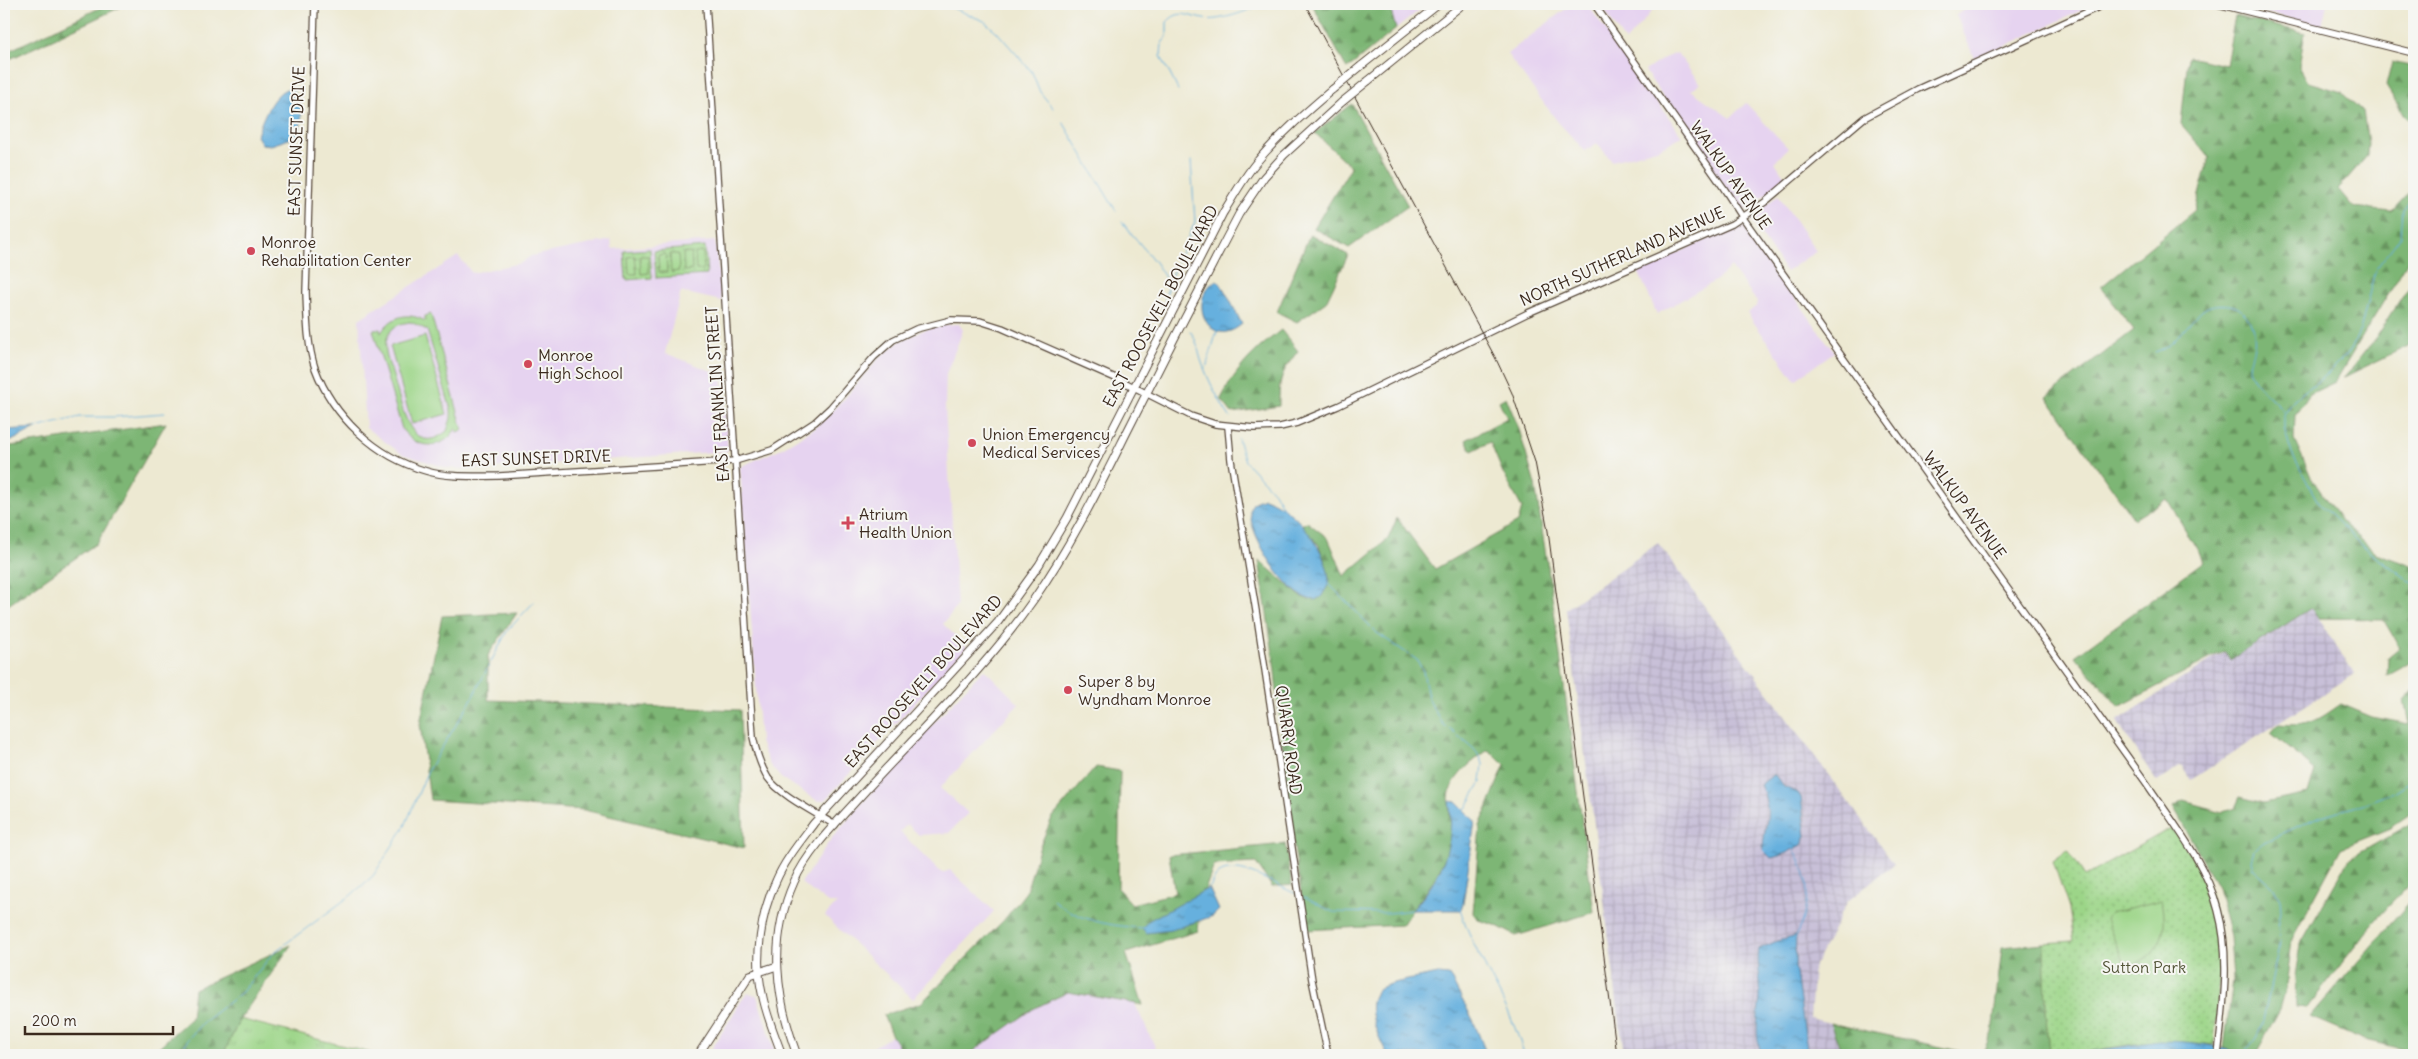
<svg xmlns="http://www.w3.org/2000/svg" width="2418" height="1059" viewBox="0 0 2418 1059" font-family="Delius,sans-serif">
	<defs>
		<pattern id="industrial-grid" width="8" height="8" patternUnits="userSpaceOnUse" patternTransform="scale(1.25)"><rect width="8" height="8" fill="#c8c0d8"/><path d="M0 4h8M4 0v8" fill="none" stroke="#ada5b9"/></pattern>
		<pattern id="grass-tufts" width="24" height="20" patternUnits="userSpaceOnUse" patternTransform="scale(1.25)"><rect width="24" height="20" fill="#9cd588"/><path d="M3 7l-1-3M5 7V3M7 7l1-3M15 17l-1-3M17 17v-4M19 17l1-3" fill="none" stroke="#87b775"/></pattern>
		<pattern id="forest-firs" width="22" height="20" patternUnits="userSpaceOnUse" patternTransform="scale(1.25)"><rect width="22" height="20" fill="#7db674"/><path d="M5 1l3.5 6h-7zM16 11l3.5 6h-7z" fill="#68945f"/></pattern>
		<pattern id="park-dots" width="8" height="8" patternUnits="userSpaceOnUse" patternTransform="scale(1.25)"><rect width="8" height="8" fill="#9cd588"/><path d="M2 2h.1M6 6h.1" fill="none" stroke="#87b775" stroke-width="1.8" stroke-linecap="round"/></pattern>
		<pattern id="water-ripples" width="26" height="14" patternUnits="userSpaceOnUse" patternTransform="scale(1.25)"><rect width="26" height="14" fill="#66b0de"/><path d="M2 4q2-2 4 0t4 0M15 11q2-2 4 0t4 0" fill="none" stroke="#558fb3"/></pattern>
	</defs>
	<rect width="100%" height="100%" fill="#f6f6f2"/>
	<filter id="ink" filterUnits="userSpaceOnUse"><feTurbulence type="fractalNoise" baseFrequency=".02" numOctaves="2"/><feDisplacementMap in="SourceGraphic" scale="10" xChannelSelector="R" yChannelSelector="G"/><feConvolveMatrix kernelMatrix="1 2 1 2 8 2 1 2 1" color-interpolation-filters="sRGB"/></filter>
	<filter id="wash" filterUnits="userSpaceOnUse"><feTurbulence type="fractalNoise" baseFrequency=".0096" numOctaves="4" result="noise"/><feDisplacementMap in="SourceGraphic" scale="20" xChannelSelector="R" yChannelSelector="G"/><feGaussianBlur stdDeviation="1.12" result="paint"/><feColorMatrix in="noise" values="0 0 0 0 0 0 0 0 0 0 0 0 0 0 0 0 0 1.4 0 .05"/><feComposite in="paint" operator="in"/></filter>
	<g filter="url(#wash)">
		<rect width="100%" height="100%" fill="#ede9d2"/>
		<g fill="#e6d3f0">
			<path d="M1389,4h38l-31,25z"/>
			<path d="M1572,4h15l95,132 -22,12 -48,13 -15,-18 -12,8 -27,-29 -51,-68z"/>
			<path d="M1600,4h58l-33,38z"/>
			<path d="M1976,4h119l-120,56 -19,-45z"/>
			<path d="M2230,4h97l-5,22z"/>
			<path d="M1677,53l23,30 -9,7 39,28 16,-15 42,45 -13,14 11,17 -39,30 -10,-4 -92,-134 19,-13z"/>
			<path d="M1778,195l38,56 -30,21 -34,-50v-4z"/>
			<path d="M1739,225l5,1 90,126 -39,28 -48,-67 9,-6 1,-5 -26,-35 -16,14 -58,33 -19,-43z"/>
			<path d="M611,240l1,9 103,-8 7,60 -41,-9 -16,61 57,22 6,76 -252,18 -28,-1 -46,-14 -36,-26 -7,-109 99,-63 14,17 49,-10 10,-7z"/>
			<path d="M959,324l4,6 -17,44 -1,33 12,199 -14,18 24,23 -142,153 -7,1 -37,-23 -12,-14 -9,-22 -20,-275 42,-19 33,-20 30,-30 35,-41 19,-15 25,-12 18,-5z"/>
			<path d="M984,669l35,35 -79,84 28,25 -19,20 -30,2 -12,-11 -7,8 42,41 8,-3 44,41 -81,88 -88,-83 12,-13h-9l-27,-20 30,-44 81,-93z"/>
			<path d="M1068,992l67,12 24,51h-191l65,-46z"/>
			<path d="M748,993l9,3 19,59h-68l37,-60z"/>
			<path d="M892,1036l12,19h-44z"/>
		</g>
		<g fill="url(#industrial-grid)">
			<path d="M1658,543l236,321 -46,37 -34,66 -4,51 20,5 13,32h-219l-58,-446z"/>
			<path d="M2311,607l43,67 -163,106 -10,-14 -24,16 -40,-61 108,-70 6,9z"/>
		</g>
		<path fill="url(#grass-tufts)" stroke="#6c8053" d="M240,1019l139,36h-156z"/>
		<g fill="url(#forest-firs)" stroke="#5c7049">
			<path d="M108,4h19l-115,54 -8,1v-6z"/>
			<path d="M1312,4h77l7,25 -49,40z"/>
			<path d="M2235,16l70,17 -6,33 9,16 34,10 21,20 5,31 -1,13 -29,33 15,18 39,4 22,-24v64l-79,131 -25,12 -15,21 -1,24 18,40 29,42 35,32 38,14v94l-27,15 1,-18 12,-10 -17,-29 -65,-1 -7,-10 -80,52 -7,-9 -105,56 -44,-51 129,-95 -37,-62 -33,20 -87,-122 87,-67 -33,-43 94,-77 14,-53 -28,-33 7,-67 38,8z"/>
			<path d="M2392,62l22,5v56l-10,-8 -18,-29z"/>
			<path d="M1352,104l56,102 -59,42 -35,-20 37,-61 -36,-34z"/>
			<path d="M1310,234l38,21 -22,47 -29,20 -20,-10z"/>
			<path d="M2414,279v64l-70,34 32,-39z"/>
			<path d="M1281,330l17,21c-17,22 -19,27 -19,55l-47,7 -11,-14c16,-32 32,-47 60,-69z"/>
			<path d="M1506,397l13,32 16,56 16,103 43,324 -78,24 -21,-11 -17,-5 -5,-7 7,-87 25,-62 -17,-14c-16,12 -39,28 -39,50 0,18 5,32 -1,49 -12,35 -27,47 -46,76l-95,5 -18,-114 -15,-155 -15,-101 40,35 10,5c11,-3 19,-9 20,-22l-10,-33 -18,-20 6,-3 21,16 16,38 44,-37 9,-21 38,51 83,-47 4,-14 -19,-35 -13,-31 -18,9 -6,-11 41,-22 -8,-17z"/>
			<path d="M166,423l-69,120 -93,65v-161z"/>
			<path d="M517,613l-29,42v45l252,10 4,138 -160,-38 -154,-10 -10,-76 22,-108z"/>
			<path d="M2414,689v122l-24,17 -49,20 -49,91 -6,50 -6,21 -25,45h-12l-19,-7 9,-68 -3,-43 -12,-50 -45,-80 10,-6 40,11 12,-4 5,-11 24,6 44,-9 7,-24 -44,-37 8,-9c30,3 38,-3 62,-20l31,13 37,7 -5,-24z"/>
			<path d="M1096,767l24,4 -2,118 14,15 43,-11 -6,-38 116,-11 7,41 -20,2 -16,-24 -42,2 -13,36 -3,30 -72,22 17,52 -75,-13 -35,17 -65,46h-64l-12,-19 -9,-21 38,-12 83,-83 22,-28 14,-46 12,-28z"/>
			<path d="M2414,822v57l-40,43 -67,86 -11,-1 -1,-31 5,-31 49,-86z"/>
			<path d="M2414,897v155l-49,-12 -55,-23z"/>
			<path d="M2044,943l3,90 3,22h-68l10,-22 10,-86z"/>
			<path d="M291,945l-51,74 -17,36h-73l41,-37 3,-29z"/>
			<path d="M1830,1023l148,32h-135z"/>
		</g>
		<g fill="url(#park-dots)" stroke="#6c8053">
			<path d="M705,247l2,28 -51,3 -2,-27z"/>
			<path d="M650,249l2,29 -26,2 -2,-29z"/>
			<path d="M2171,828c8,11 17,22 24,34 34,60 24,119 19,183 -29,-4 -57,-4 -86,0 -26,4 -51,10 -78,10l-3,-22 -3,-90 30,-2 -5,-32 -16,-48 15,-11 17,26z"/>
		</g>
		<g fill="#9cd588" stroke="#6c8053" fill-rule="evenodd">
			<path d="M703,252l1,18h-8l-1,-17z"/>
			<path d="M683,253h8l1,17 -8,1z"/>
			<path d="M666,254l1,18h-8l-1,-17z"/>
			<path d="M670,254h8l1,17 -8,1z"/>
			<path d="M635,256l2,18h-8l-1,-17z"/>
			<path d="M640,256h8l1,17 -8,1z"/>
			<path d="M431,314l32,116 -6,2 -1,-4c-11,22 -40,23 -54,1l-29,-99 7,-1 1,4c10,-17 27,-22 44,-12v-5zM411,322l16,8 24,80v8l-4,13c-36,29 -45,-25 -52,-48 -3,-13 -13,-32 -8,-45 4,-12 14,-15 24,-16z"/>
			<path d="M425,336l22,78 -35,10 -22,-78z"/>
			<path d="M2162,900c7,36 -2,54 -36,69l-20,-50 4,-6z"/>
		</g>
		<g fill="url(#water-ripples)" stroke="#506d7e">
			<path d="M290,88c14,10 13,32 8,48l-27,9 -9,-1 -5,-8c4,-15 16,-45 33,-48z"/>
			<path d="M1217,280c6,4 20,35 25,44 -33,29 -57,-26 -25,-44z"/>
			<path d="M36,428l-32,17v-15z"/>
			<path d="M1264,498c30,9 66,53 65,86l-8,13 -6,3c-26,1 -68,-67 -65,-92l4,-6z"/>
			<path d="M1774,774l10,13 12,5 5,5 5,39 -4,9 -22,11 -9,2 -8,-8c1,-29 11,-35 -3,-65z"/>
			<path d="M1449,801l7,1 19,19 -12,83 -2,6h-49c29,-31 44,-66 37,-109z"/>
			<path d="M1209,888l10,22 -6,6 -41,14 -26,3 -4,-5 6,-7z"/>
			<path d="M1796,936l-1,30 13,89h-46c-9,-21 -3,-40 -2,-62 1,-15 -4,-30 -1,-44l18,-8z"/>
			<path d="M1438,974l11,1 24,45 14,35h-99c-9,-16 -28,-54 -7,-67 9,-6 44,-11 57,-14z"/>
			<path d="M2158,1041c30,0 57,3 85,14l-72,-5 -51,5h-49z"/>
		</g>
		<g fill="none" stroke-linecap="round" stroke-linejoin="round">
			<g stroke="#66b0de" stroke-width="1">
				<path d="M943,4l41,17 12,10 36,41 8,20 13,16"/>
				<path d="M1178,90l-17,-34 1,-13 5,-6v-15c13,-14 21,-5 37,-3 13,3 46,-8 57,-15"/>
				<path d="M1063,122l53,89"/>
				<path d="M2414,197l-11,12 -2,27 -26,34 -14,58 -10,21 -22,24 -35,26 -10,16v13l8,26 26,48 47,46 49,36"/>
				<path d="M1122,222l33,40 13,20"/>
				<path d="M1165,301l3,-18 27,-61 -4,-61"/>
				<path d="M1190,331c8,11 7,16 11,29 7,20 17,39 29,57"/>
				<path d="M2155,352c23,-6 30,-28 48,-42 8,-6 16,-6 26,-5 17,1 28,25 25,41 -1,8 -7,19 -4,26 6,17 25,26 34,41"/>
				<path d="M1206,368l11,-37"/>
				<path d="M36,428l44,-11h33l52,-4"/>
				<path d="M1238,439l7,22 29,31 11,19"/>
				<path d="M1329,584l48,49 40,27 6,11 5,26 6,13 9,14 30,24 8,10 2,6 -2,18 -16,28"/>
				<path d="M1794,849c18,27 16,60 1,88"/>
				<path d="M1210,887c3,-4 4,-10 8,-13 20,-15 59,13 79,20"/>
				<path d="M1303,897l30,15 56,1 23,-3"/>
				<path d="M1053,900c26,21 57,26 90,28"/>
				<path d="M1460,909c16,51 51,95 64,146"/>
				<path d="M180,1055l8,-16 14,-16 40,-31 31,-39 77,-57 23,-20 32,-50 23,-56 41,-66 38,-73 27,-29"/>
				<path d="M2243,1055l13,-17 6,-13 18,-83 -2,-15 3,-16 -1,-12 -7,-13 -20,-18 -2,-8 3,-10 10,-8 56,-26 34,-9 40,-15 20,-13"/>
			</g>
		</g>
	</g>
	<g filter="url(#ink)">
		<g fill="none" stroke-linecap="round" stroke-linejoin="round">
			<g stroke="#564739" stroke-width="8">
				<g id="secondary">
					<path d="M315,4l-9,288c1,25 1,52 9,76 18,49 61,89 111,103 23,7 49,5 73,5l236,-15 37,-11 43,-28 15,-14 44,-51 19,-17 23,-11 35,-9 29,1 22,7 118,52 71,36 24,8 39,4 26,-1 17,-4 41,-17 190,-93 204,-89 33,-22 99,-84 54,-29 187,-85"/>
					<path d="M706,4l47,733c3,14 7,28 15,41 12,17 48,35 67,47"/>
					<path d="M1594,4l129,183 18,28 406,569c27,40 59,79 71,126 13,47 5,98 0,145"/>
					<path d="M1228,427l3,33 26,157 55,363 16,75"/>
				</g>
			</g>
			<g stroke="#564739" stroke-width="8">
				<path id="primary" d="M2218,4l196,49"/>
			</g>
			<g stroke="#564739" stroke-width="9">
				<g id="highway">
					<path d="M1361,66l78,-62"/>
					<path d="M1368,81l95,-77"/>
					<path d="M698,1055l52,-80 27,-9"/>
					<path d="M782,1055c-7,-20 -16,-40 -20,-62 -8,-34 -1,-81 14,-112 9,-21 24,-39 38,-58l184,-201 41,-57 28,-47 156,-305c10,-16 20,-34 32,-49 23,-28 50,-51 78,-75"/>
					<path d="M797,1055c-21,-57 -29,-115 -3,-173 14,-33 49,-66 73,-93 57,-62 119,-121 167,-190 37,-53 65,-111 94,-169 36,-72 73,-144 111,-216l25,-37 20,-22 58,-53"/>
				</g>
			</g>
			<use href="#secondary" stroke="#fff" stroke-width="5.5"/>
			<use href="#primary" stroke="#fff" stroke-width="6"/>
			<use href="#highway" stroke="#fff" stroke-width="7"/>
			<path stroke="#3b2a1e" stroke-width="1" d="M1305,4l191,355 16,34 23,69 13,69 69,524"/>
			<g stroke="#564739" stroke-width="9" stroke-linecap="butt">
				<g id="highway-bridge">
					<path d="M1333,89l28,-23"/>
					<path d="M1342,102l26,-21"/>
				</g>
			</g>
			<use href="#highway-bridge" stroke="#fff" stroke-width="7"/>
		</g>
	</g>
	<g fill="#d1495b" stroke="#f6f6f2" stroke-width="2">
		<circle cx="251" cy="251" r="5"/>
		<circle cx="528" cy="364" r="5"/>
		<circle cx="972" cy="443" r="5"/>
		<path d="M845.5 515.5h5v5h5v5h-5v5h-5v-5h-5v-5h5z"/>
		<circle cx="1068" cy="690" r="5"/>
	</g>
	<g text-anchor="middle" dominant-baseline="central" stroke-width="4" stroke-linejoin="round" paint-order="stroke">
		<g font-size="16" fill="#3b2a1e" stroke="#f6f6f2">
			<text transform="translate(296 141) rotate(-88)">EAST SUNSET DRIVE</text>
			<text transform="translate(1731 175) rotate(55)">WALKUP AVENUE</text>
			<text transform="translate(1622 256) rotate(-24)">NORTH SUTHERLAND AVENUE</text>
			<text transform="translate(1160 306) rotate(-62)">EAST ROOSEVELT BOULEVARD</text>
			<text transform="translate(717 394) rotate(-94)">EAST FRANKLIN STREET</text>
			<text transform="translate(536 458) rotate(-2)">EAST SUNSET DRIVE</text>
			<text transform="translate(1965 505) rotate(54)">WALKUP AVENUE</text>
			<text transform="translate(923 681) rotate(-48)">EAST ROOSEVELT BOULEVARD</text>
			<text transform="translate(1289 740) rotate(82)">QUARRY ROAD</text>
		</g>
		<g font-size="16" fill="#3b2a1e" stroke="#f6f6f2" text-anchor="start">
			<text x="261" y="242">Monroe<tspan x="261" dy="18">Rehabilitation Center</tspan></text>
			<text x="538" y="355">Monroe<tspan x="538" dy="18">High School</tspan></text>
			<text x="982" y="434">Union Emergency<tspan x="982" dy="18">Medical Services</tspan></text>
			<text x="859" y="514">Atrium<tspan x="859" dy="18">Health Union</tspan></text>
			<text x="1078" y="681">Super 8 by<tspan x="1078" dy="18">Wyndham Monroe</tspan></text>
		</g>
		<g font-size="16" fill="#535538" stroke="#f6f6f2">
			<text x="2144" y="967">Sutton Park</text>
		</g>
	</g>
	<rect width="2418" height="1059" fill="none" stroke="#f6f6f2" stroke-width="20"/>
	<path d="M25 1026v8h148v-8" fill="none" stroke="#3b2a1e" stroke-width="2.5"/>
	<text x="32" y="1026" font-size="15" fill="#3b2a1e" stroke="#f6f6f2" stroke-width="4" paint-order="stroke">200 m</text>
</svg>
